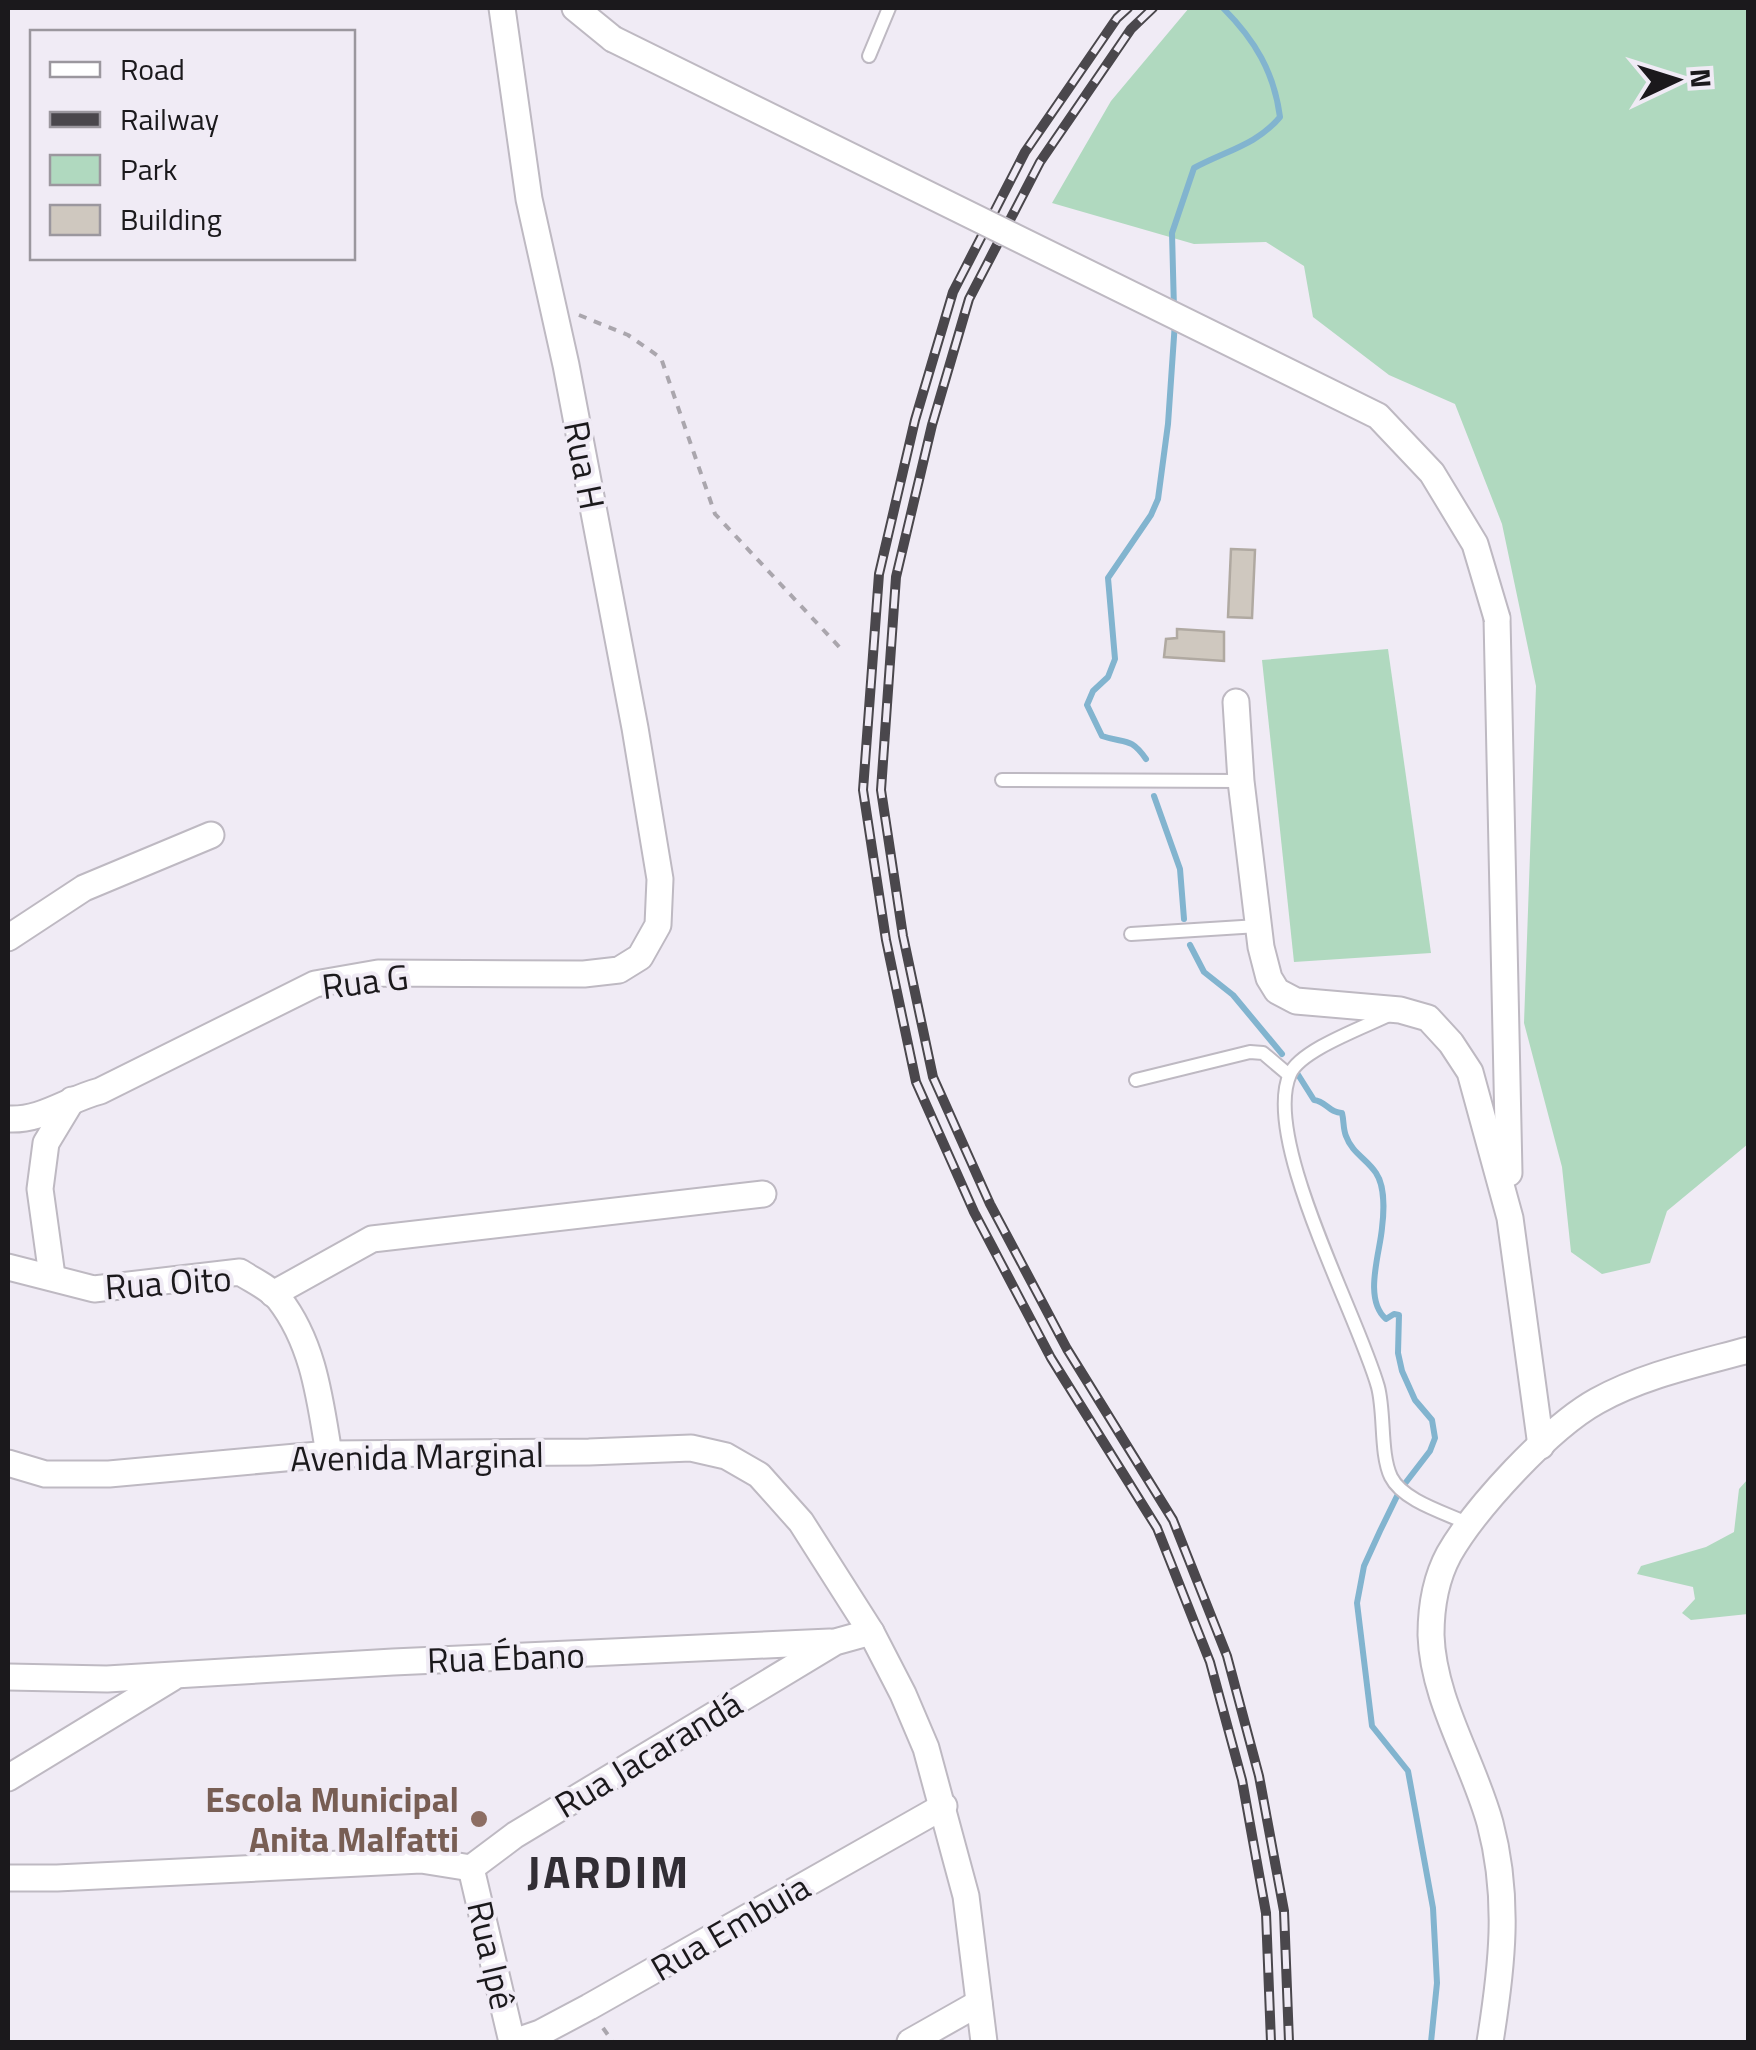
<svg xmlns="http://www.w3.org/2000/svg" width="1756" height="2050" viewBox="0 0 1756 2050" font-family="'Titillium Web',sans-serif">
	<rect width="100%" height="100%" fill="#f0ebf5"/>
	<g fill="#b0d9bf">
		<path d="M1189,8h559v1136l-81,67 -17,52 -48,11 -31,-22 -9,-85 -38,-144 12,-337 -34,-162 -47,-120 -66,-29 -76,-58 -9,-51 -38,-24 -72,2 -142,-41 59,-102z"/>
		<path d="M1388,649l43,304 -137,9 -32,-302z"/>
		<path d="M1748,1479v135l-57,6 -9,-7 13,-14 -2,-12 -56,-13 4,-8 65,-19 28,-15 5,-43z"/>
	</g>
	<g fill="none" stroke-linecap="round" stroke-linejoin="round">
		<g stroke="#82b4cf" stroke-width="6">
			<path d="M1174,309l-2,-76 22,-65c31,-17 63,-23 86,-51 -6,-45 -25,-77 -57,-109"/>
			<path d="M1146,759c-16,-23 -21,-15 -44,-23l-15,-31 6,-14 15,-14 7,-18 -7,-81 43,-63 7,-16 10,-75 7,-102"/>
			<path d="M1154,796l26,73 4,50"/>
			<path d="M1190,945l14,27 29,23 49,59"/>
			<path d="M1297,1073l17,27c12,1 15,13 28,13 2,8 1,16 4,23 6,17 21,23 30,37 9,13 8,39 6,55 -2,25 -19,71 4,91l8,-5 5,1 -1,38 4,18 13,29 17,20 3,18 -5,13 -30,39 -20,41 -16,35 -7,37 15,123 36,45 25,137 4,75 -6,59"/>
		</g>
	</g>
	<g fill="#cfc8bf" stroke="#b0a9a1" stroke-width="2.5">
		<path d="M1231,549l24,1 -3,68 -24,-1z"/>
		<path d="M1177,629l47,3v29l-60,-4 2,-18 11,-1z"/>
	</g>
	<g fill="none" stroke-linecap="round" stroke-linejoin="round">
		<g stroke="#beb9c2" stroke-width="16">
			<g id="service">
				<path d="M869,56l20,-48"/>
				<path d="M1002,780l239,1"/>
				<path d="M1131,934l127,-8"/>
				<path d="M1393,1013c-25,13 -92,36 -103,61 -29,65 68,241 88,313 7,27 2,67 13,90 12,24 55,36 78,47"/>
				<path d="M1136,1080l114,-28 13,1 26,22"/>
			</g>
		</g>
		<g stroke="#beb9c2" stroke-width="29">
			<g id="minor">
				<path d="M575,8l38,31"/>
				<path d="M1497,618l12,555"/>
				<path d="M1236,702l5,79 20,166 8,31 8,13 19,10 104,9 28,8 23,25 19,29 40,146 31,228"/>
				<path d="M8,938l76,-50 127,-53"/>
				<path d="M8,1119c34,2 60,-20 92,-28l215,-107 63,-11 206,1 35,-4 21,-13 18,-32 2,-46 -25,-151 -69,-363 -37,-166 -27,-191"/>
				<path d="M8,1267l86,22 146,-17c12,8 30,16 39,27 35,45 41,101 50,155"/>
				<path d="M52,1276l-12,-87 6,-46 26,-43"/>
				<path d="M273,1294l99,-55 391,-45"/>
				<path d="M8,1463l37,11h64l220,-20 260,-2 102,-4 35,8 33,19 42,47 70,110 32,62 23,54 40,148 18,146"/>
				<path d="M8,1677l99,2 286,-17 437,-20"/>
				<path d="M8,1778l164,-100"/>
				<path d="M471,1868l41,174"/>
				<path d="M8,1878h49l364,-18 50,8 44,-33 320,-193 36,-10"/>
				<path d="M514,2042l26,-9 49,-26 355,-201"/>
				<path d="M910,2042l69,-39"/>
				<path d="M1490,2042c12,-75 20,-144 0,-219 -17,-62 -57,-123 -59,-188 0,-28 5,-57 18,-81 27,-47 101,-127 148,-153 47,-26 100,-37 151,-51"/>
			</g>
		</g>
		<g stroke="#aaa6ad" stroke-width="4" stroke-dasharray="8 8" stroke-linecap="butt">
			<path d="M579,315l49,20 33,23 54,156 129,138"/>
			<path d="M603,2028l10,14"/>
		</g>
		<use href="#service" stroke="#fff" stroke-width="12"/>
		<use href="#minor" stroke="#fff" stroke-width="25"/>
		<g stroke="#4a474c" stroke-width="10">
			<g id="rail">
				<path d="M1128,8l-11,10 -92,134 -72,140 -38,128 -36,154 -16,216 23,150 30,142 58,130 77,146 106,170 53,134 32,118 24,133 5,129"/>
				<path d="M1153,8l-22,21 -91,133 -71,137 -37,126 -36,152 -15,213 22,146 30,141 57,127 77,145 106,171 54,136 32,120 25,135 5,131"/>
			</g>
		</g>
		<use href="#rail" stroke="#f0ebf5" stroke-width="6" stroke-dasharray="19" stroke-linecap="butt"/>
		<g stroke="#beb9c2" stroke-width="29" stroke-linecap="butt">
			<path id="minor-bridge" d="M613,39l765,377 54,57 43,71 22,74"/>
		</g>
		<use href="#minor-bridge" stroke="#fff" stroke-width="25"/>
	</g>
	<circle fill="#8d6e63" stroke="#f0ebf5" stroke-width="4" cx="479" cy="1819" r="10"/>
	<g text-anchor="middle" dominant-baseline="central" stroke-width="8" stroke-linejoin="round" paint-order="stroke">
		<g font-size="35" fill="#1b191c" stroke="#f0ebf5">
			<text transform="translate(585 465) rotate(79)">Rua H</text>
			<text transform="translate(365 981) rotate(-7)">Rua G</text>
			<text transform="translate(168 1282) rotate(-4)">Rua Oito</text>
			<text transform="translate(417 1456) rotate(-1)">Avenida Marginal</text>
			<text transform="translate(506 1657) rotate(-2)">Rua Ébano</text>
			<text transform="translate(648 1754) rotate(-31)">Rua Jacarandá</text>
			<text transform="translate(730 1927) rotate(-30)">Rua Embuia</text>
			<text transform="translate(492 1955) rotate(77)">Rua Ipê</text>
		</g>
		<g font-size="35" font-weight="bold" fill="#785e54" stroke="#f0ebf5" text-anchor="end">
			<text x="459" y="1799">Escola Municipal<tspan x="459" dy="40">Anita Malfatti</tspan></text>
		</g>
		<g font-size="45" font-weight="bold" letter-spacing="2.5" fill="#322e35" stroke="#f0ebf5">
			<text x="609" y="1871">JARDIM</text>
		</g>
	</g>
	<rect width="1756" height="2050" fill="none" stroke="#1b191c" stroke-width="20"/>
	<rect x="30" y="30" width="325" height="230" fill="#f0ebf5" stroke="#9b979e" stroke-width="2.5"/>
	<rect x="50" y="62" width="50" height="15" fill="#ffffff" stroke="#9b979e" stroke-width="2.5"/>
	<text x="120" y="80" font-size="30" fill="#1b191c">Road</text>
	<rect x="50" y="112" width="50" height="15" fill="#4a474c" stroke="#9b979e" stroke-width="2.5"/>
	<text x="120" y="130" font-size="30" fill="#1b191c">Railway</text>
	<rect x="50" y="155" width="50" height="30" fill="#b0d9bf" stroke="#9b979e" stroke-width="2.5"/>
	<text x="120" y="180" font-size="30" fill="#1b191c">Park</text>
	<rect x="50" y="205" width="50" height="30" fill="#cfc8bf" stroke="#9b979e" stroke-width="2.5"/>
	<text x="120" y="230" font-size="30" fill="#1b191c">Building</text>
	<g transform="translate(1676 80) rotate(86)" stroke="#f0ebf5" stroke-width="8" paint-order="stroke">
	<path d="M0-8L18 38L0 25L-18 38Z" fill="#1b191c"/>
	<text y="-15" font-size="28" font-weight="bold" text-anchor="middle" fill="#1b191c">N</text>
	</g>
</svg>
